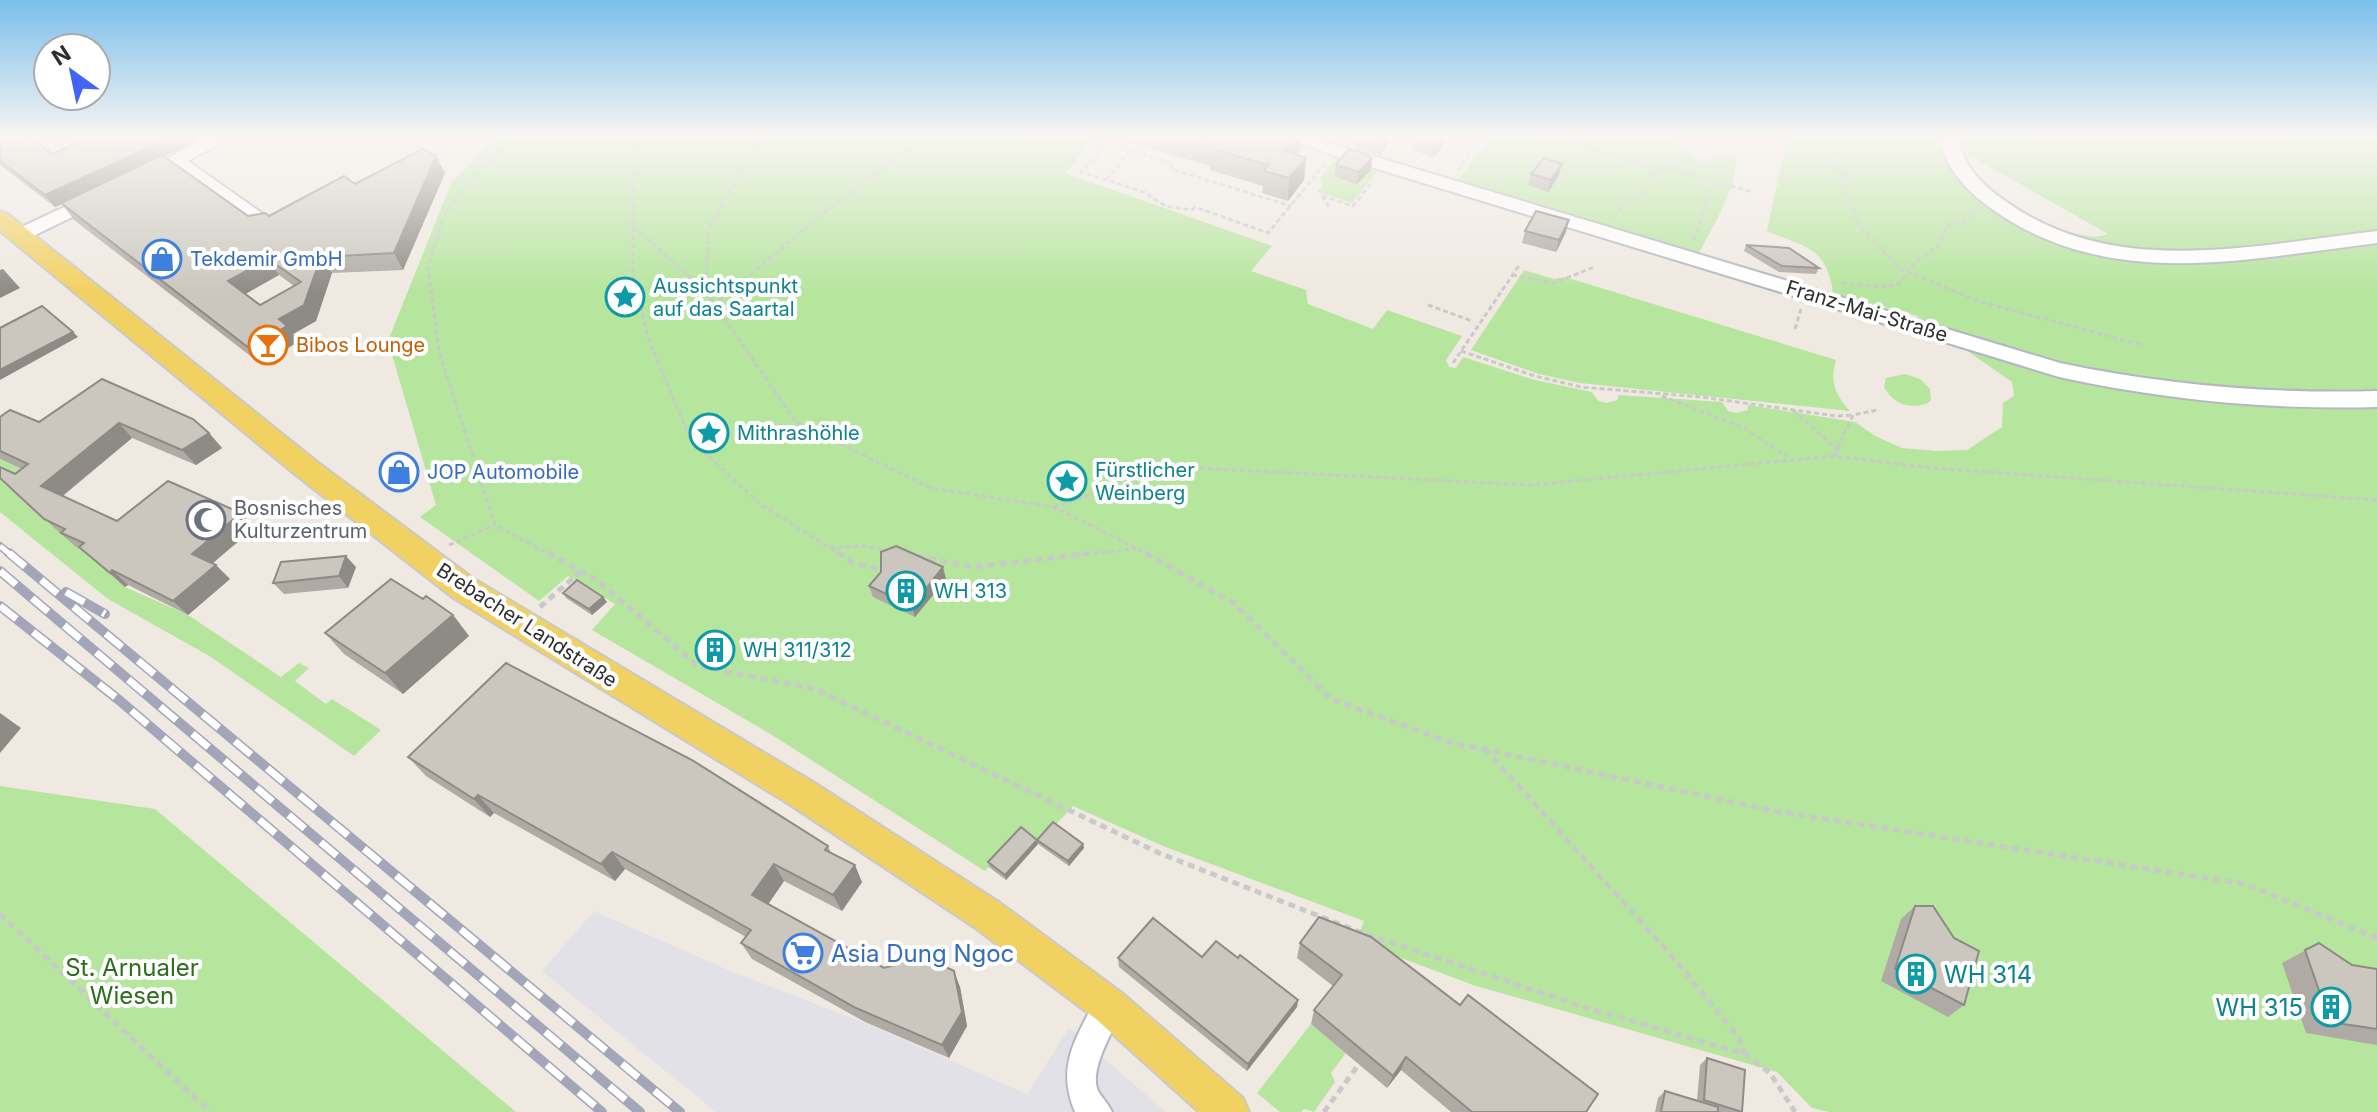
<svg xmlns="http://www.w3.org/2000/svg" width="2377" height="1112" viewBox="0 0 2377 1112" font-family="Inter,sans-serif">
	<rect width="100%" height="100%" fill="#efe9e1"/>
	<path fill="#e3e1e8" d="M594,911l134,59 137,53 162,71 42,-66 97,84h-450l-174,-141z"/>
	<g fill="#b6e59e" fill-rule="evenodd">
		<path d="M496,137h600l-31,36 207,73 -21,25 55,19 2,14 65,25 14,-19 75,26 -16,24 3,7 7,1 7,-11 72,23 57,12 6,9 9,2 11,-3v-5l104,7 6,9 9,2 11,-3v-5l107,17 20,14 27,12 34,3 31,-1 35,-23 1,-24 11,-7 -2,-14 -95,-66 -84,-23c-6,-46 -28,-46 -66,-62l19,-88 -2,-6h593v975h-548l-17,-4 -35,-36 -304,-87 -117,-44 8,-20 -201,-75 -90,-40 -35,38 -17,-12 -36,39 -213,-136 -180,-105 23,-26 -47,-28 -29,25 -119,-84 16,-12 -48,-164 64,-160zM1967,154l141,80c-35,15 -135,-43 -141,-80z"/>
		<path d="M1491,137h180l29,25 36,-6c1,33 -22,68 -37,97l-244,-69z"/>
		<path d="M1339,154l38,18 -25,31 -35,-11 6,-7 -4,-6z"/>
		<path d="M1524,270l30,9 11,-2 271,83c-7,21 0,36 14,51l-270,-28 -41,-9 -68,-24z"/>
		<path d="M1905,374l15,5 10,10 1,11 -3,3c-18,7 -35,1 -44,-16l2,-9z"/>
		<path d="M0,459l43,20 -22,18 104,90 63,28 93,62 18,-14 10,5 -14,13 31,23 6,-5 49,31 -27,26 -143,-99 -103,-58 -108,-87z"/>
		<path d="M0,786l155,23 361,303h-516z"/>
		<path d="M1311,1024l35,29 -15,20 4,9 -21,30 -10,-3 -3,3h-21l-23,-19z"/>
	</g>
	<g fill="none" stroke-linecap="round" stroke-linejoin="round">
		<g stroke="#b4b7c1" stroke-width="4">
			<g id="minor">
				<path d="M208,137h23l-43,24 85,60 3,4 -3,4h-14l-86,-62 -32,15 -9,-6z"/>
				<path d="M1290,137c31,-1 56,13 83,19l687,207c105,22 209,31 317,28v16c-108,3 -212,-7 -318,-30l-698,-213 -3,-4h-10l-55,-19z"/>
				<path d="M1940,137h18c5,30 25,49 50,66 109,76 246,42 369,28v12c-132,16 -269,49 -385,-34 -25,-18 -47,-40 -52,-72z"/>
				<path d="M98,191l7,2 2,4 -2,4 -78,38h-14l-3,-4 3,-4z"/>
				<path d="M1109,991l11,4 4,11c-8,20 -36,63 -26,85 4,7 10,12 14,21h-37c-20,-47 2,-75 23,-117z"/>
			</g>
		</g>
		<g stroke="#c9c9c9" stroke-width="4">
			<path id="major" d="M0,211l8,3 308,247 158,118 339,203 187,121 122,90 121,105 6,14h-50l-103,-93 -122,-92 -185,-123 -337,-207 -156,-122 -296,-244z"/>
		</g>
		<g stroke="#c9c9c9" stroke-width="3" stroke-dasharray="5 3" stroke-linecap="butt">
			<path d="M516,137l-38,34 -32,40 -18,56 11,84 56,174 56,30"/>
			<path d="M1106,137l-9,10 5,2 -21,23 63,20 21,14 27,4 3,-3 73,26 56,-68"/>
			<path d="M1106,137l24,14 42,13 -1,5 120,37"/>
			<path d="M1548,137l109,31 85,-16"/>
			<path d="M1832,137l5,28 21,59 41,44 79,33 165,44"/>
			<path d="M1669,168l83,24"/>
			<path d="M1458,171l22,-34"/>
			<path d="M1106,180l24,-29"/>
			<path d="M1322,196l31,10 20,-25"/>
			<path d="M1322,196l7,11"/>
			<path d="M1615,217l9,-15 15,-1 18,-33"/>
			<path d="M633,226v-63l6,-26"/>
			<path d="M1694,240l20,-58"/>
			<path d="M1512,275l42,8 40,-16"/>
			<path d="M1841,283l44,4 14,-3 18,-24 20,-13 10,-22 16,-3 14,-12"/>
			<path d="M706,292l2,-63 54,-92"/>
			<path d="M1428,305l44,16"/>
			<path d="M713,306l113,-95 99,-74"/>
			<path d="M1795,329l6,-20"/>
			<path d="M1461,351l74,25 46,11 121,10 134,19 17,-1"/>
			<path d="M1453,363l67,-99"/>
			<path d="M1662,396l82,32 43,29"/>
			<path d="M1793,410l46,41"/>
			<path d="M1834,456l19,-41 24,-5"/>
			<path d="M1054,507l120,-40 357,18 303,-29 97,12 446,32"/>
			<path d="M449,545l46,-20"/>
			<path d="M830,548l34,-2 25,5"/>
			<path d="M841,555l-78,-49 -72,-65 -43,-103 -15,-65v-47l73,66 90,130 135,66 123,19 96,48"/>
			<path d="M1077,555l58,-6"/>
		</g>
		<g stroke="#c9c9c9" stroke-width="5" stroke-dasharray="7 5" stroke-linecap="butt">
			<path d="M548,553l49,27 101,86 117,23 344,164 198,78 227,76 161,47 25,19 25,39"/>
			<path d="M838,553l15,10 30,7"/>
			<path d="M1146,553l89,51 96,95 118,43 331,70 465,72 132,54"/>
			<path d="M917,556l55,11 123,-14"/>
			<path d="M540,607l40,-35"/>
			<path d="M1485,749l186,206 68,83 6,16"/>
			<path d="M0,914l210,198"/>
			<path d="M1324,1112l35,-48"/>
		</g>
		<use href="#minor" fill="#fff" fill-rule="evenodd"/>
		<use href="#major" fill="#f2d163" fill-rule="evenodd"/>
		<g stroke="#a3a6b8" stroke-width="8">
			<path id="rail-far1" d="M0,546l11,9"/>
		</g>
		<g stroke="#a3a6b8" stroke-width="10">
			<g id="rail">
				<path d="M9,553l671,559"/>
				<path d="M0,571l640,541"/>
				<path d="M66,592l39,22"/>
				<path d="M0,606l119,94 483,412"/>
			</g>
		</g>
		<use href="#rail-far1" stroke="#fff" stroke-width="5" stroke-dasharray="16" stroke-linecap="butt"/>
		<use href="#rail" stroke="#fff" stroke-width="7" stroke-dasharray="21" stroke-linecap="butt"/>
	</g>
	<g fill="#afaba4" fill-rule="evenodd">
		<path d="M0,137l53,17 36,-17h116l-41,19 84,60h21l86,-32 90,-11 -42,97 -71,3 -16,48 -23,13 5,8 -37,22 -187,-144 -12,-16 -7,3 -55,-42zM279,275l15,11 -34,19 -15,-11z"/>
		<path d="M449,137h40l-4,5z"/>
		<path d="M1117,137h184v11l-5,6 10,4 -2,22 -16,21 -26,-8 1,-7 -53,-16v-4l-93,-27z"/>
		<path d="M1356,137h35l-1,3 -10,15 -25,-7z"/>
		<path d="M1449,137l-15,20 -23,-7 2,-12z"/>
		<path d="M1372,158l-1,12 -14,14 -22,-7 1,-12z"/>
		<path d="M1531,174l28,1 -11,17 -20,-7z"/>
		<path d="M1525,231l41,1 -10,20 -34,-9z"/>
		<path d="M1746,245l73,23 -3,6 -37,-2 -35,-21z"/>
		<path d="M102,379l107,54 13,15 -26,17 -64,-27 -69,58 54,25 137,7 -42,35 18,16 -42,36 -60,-30 -3,2 -44,-38 -5,-2 -16,-14 -60,-55 15,-4 7,-5 -22,-10v-42l39,5z"/>
		<path d="M356,567l-8,21 -64,6 -11,-11z"/>
		<path d="M943,567l3,12 -31,38 -42,-20 -4,-11 12,-14z"/>
		<path d="M563,593l40,4 4,5 -15,13 -26,-17z"/>
		<path d="M423,599l30,16 16,21 -66,58 -59,-40 -19,-21z"/>
		<path d="M408,757l420,89 3,7 31,29 -20,29 -58,-30 -16,23 116,64 76,19 7,39 -18,32 -84,-36 -113,-63 -11,-16 5,-6 -121,-68 -10,12 -121,-68 -4,4 -64,-41z"/>
		<path d="M1037,840l46,4 1,4 -15,18 -31,-22 -32,36 -17,-13 -1,-5z"/>
		<path d="M1915,906l49,99 -16,12 -67,-36 20,-62z"/>
		<path d="M1300,943l286,169h-135l-50,-42 -14,18 -76,-64 3,-14 19,-24 -36,-28z"/>
		<path d="M2319,943l33,22 25,4v76l-71,-12 -24,-70z"/>
		<path d="M1202,957l36,1 60,42 -1,7 -50,64 -128,-104 -1,-9z"/>
		<path d="M1707,1058l35,54h-87l3,-14 7,-7 32,9 3,-35z"/>
	</g>
	<g fill="#8e8b86">
		<path d="M172,137h33l-150,70 -10,-12z"/>
		<path d="M1294,137h7v11l-19,25 2,-22z"/>
		<path d="M1386,137h5l-1,3 -10,15 2,-12z"/>
		<path d="M1443,137h6l-15,20 3,-12z"/>
		<path d="M436,156l9,17 -42,97 -9,-17z"/>
		<path d="M1306,158l-2,22 -16,21 1,-23z"/>
		<path d="M1372,158l-1,12 -14,14 2,-12z"/>
		<path d="M1562,164l-3,11 -11,17 3,-12z"/>
		<path d="M1569,220l-3,12 -10,20 3,-12z"/>
		<path d="M321,257l11,16 -16,48 -23,13 5,8 -37,22 -12,-16 30,-29z"/>
		<path d="M268,259l11,16 -39,22 -12,-16z"/>
		<path d="M3,269l17,19 -20,10v-28z"/>
		<path d="M73,332l5,5 -78,43v-10z"/>
		<path d="M119,423l13,15 -75,62 -16,-14z"/>
		<path d="M209,433l13,15 -26,17 -14,-15z"/>
		<path d="M241,513l13,15 -48,41 -14,-15z"/>
		<path d="M346,556l10,11 -8,21 -9,-12z"/>
		<path d="M216,565l14,14 -42,36 -15,-14z"/>
		<path d="M943,567l3,12 -31,38 -3,-11z"/>
		<path d="M112,570l16,15 -3,2 -15,-14z"/>
		<path d="M603,597l4,5 -15,13 -3,-6z"/>
		<path d="M453,615l16,21 -66,58 -18,-21z"/>
		<path d="M726,648l2,6 -18,9 -3,-6z"/>
		<path d="M0,713l21,15 -21,25z"/>
		<path d="M478,795l16,18 -4,4 -16,-18z"/>
		<path d="M1037,840l1,4 -32,36 -1,-5z"/>
		<path d="M1083,844l1,4 -15,18 -1,-5z"/>
		<path d="M612,852l13,17 -10,12 -14,-17z"/>
		<path d="M774,864l10,17 -21,31 -11,-17z"/>
		<path d="M855,865l7,17 -20,29 -9,-16z"/>
		<path d="M954,971l6,16 7,39 -18,32 -7,-13z"/>
		<path d="M1298,1000l-1,7 -50,64 1,-7z"/>
		<path d="M1406,1057l-5,13 -14,18 6,-12z"/>
	</g>
	<g fill="#cbc7bf" stroke="#8e8b86" stroke-width="2" fill-rule="evenodd">
		<path d="M0,137h29l24,17 36,-17h83l-127,58 -45,-34z"/>
		<path d="M1187,137h107l-10,14 22,7 -17,20 -25,-7 4,-6 -58,-17 4,-3z"/>
		<path d="M1359,137h27l-4,6z"/>
		<path d="M1413,137h30l-6,8 -24,-7z"/>
		<path d="M422,149l14,7 -42,97 -73,4 -17,48 -25,14 8,7 -38,22 -188,-145 101,-48 86,61 17,-3 4,3 75,-40 11,8zM268,259l33,23 -41,23 -32,-24z"/>
		<path d="M1347,150l11,1 14,7 -13,14 -23,-7z"/>
		<path d="M1544,158l18,6 -11,16 -20,-6z"/>
		<path d="M1536,211l33,9 -10,20 -34,-9z"/>
		<path d="M1746,245l43,3 30,20 -37,-2z"/>
		<path d="M42,306l31,26 -73,38v-42z"/>
		<path d="M102,379l91,40 16,14 -27,17 -63,-27 -78,63 76,35 51,-40 73,32 -49,41 24,11 -43,36 -61,-31 -2,3 -31,-26 5,-4 -23,-10 4,-4 -21,-10 -44,-41v-11l15,7 13,-10 -28,-13v-34l10,-7 29,12z"/>
		<path d="M896,546l47,21 -31,39 -43,-20 12,-14v-20z"/>
		<path d="M346,556l-7,20 -66,7 8,-21z"/>
		<path d="M391,579l32,20 3,-3 27,19 -68,58 -60,-40z"/>
		<path d="M577,580l26,17 -14,12 -26,-16z"/>
		<path d="M716,632l10,16 -19,9 -9,-16z"/>
		<path d="M506,663l186,97 136,86 -3,4 30,15 -22,30 -59,-31 -22,31 132,73 40,-12 30,15 8,41 -20,33 -86,-37 -115,-65 10,-13 -139,-78 -11,12 -123,-69 -4,4 -66,-42z"/>
		<path d="M1053,822l30,22 -15,17 -31,-21z"/>
		<path d="M1021,827l16,13 -32,35 -17,-13z"/>
		<path d="M1915,906h18l21,32 25,13 -15,54 -69,-36z"/>
		<path d="M1319,917l52,20 89,68 8,-10 130,99 -12,18h-114l-66,-55 -13,19 -79,-66 28,-35 -42,-32z"/>
		<path d="M1153,918l49,39 14,-16 22,17 2,-3 58,45 -50,64 -130,-106z"/>
		<path d="M2319,943l33,22 25,4v60l-47,-7 -25,-72z"/>
		<path d="M1707,1058l38,12 -3,42 -38,-12z"/>
		<path d="M1665,1091l53,16v5h-57z"/>
	</g>
	<linearGradient id="sky" x2="0" y2="1"><stop stop-color="#7abfeb"/><stop offset="0.47" stop-color="#f8f5f2"/><stop offset="1" stop-color="#f8f5f2" stop-opacity="0"/></linearGradient>
	<rect width="2377" height="292" fill="url(#sky)"/>
	<defs>
		<g id="shop-ring" transform="scale(2)"><circle r="9.5" fill="#fff" stroke="#3f7fe0" stroke-width="1.5"/><path d="M-5-2.5h2.3a2.7 3.5 0 0 1 5.4 0H5L5.5 6h-11ZM-1.5-2.5h3a1.5 2.3 0 0 0-3 0Z" fill="#3f7fe0"/></g>
		<g id="sight-ring" transform="scale(2)"><circle r="9.5" fill="#fff" stroke="#0f9aa8" stroke-width="1.5"/><path d="M0-6L1.8-2.2L6-1.7L2.9 1.2L3.7 5.4L0 3.3L-3.7 5.4L-2.9 1.2L-6-1.7L-1.8-2.2Z" fill="#0f9aa8"/></g>
		<g id="bar-ring" transform="scale(2)"><circle r="9.5" fill="#fff" stroke="#e8710a" stroke-width="1.5"/><path d="M-6-5H6L.8 .8V4.5H3.5V6h-7V4.5H-.8V.8Z" fill="#e8710a"/></g>
		<g id="mosque-ring" transform="scale(2)"><circle r="9.5" fill="#fff" stroke="#6b7280" stroke-width="1.5"/><path d="M3.5-4.9A6 6 0 1 0 3.5 4.9A5 5 0 1 1 3.5-4.9Z" fill="#6b7280"/></g>
		<g id="building-ring" transform="scale(2)"><circle r="9.5" fill="#fff" stroke="#0f9aa8" stroke-width="1.5"/><path d="M-4-6H4V6H1V3H-1V6H-4ZM-2.5-4.3h1.7v1.8h-1.7ZM.8-4.3h1.7v1.8H.8ZM-2.5-1h1.7V.8h-1.7ZM.8-1h1.7V.8H.8Z" fill="#0f9aa8"/></g>
		<g id="supermarket-ring" transform="scale(2)"><circle r="9.5" fill="#fff" stroke="#3f7fe0" stroke-width="1.5"/><path d="M-6-5.5h2.5l.6 2H6L4.5 2H-2.5L-4.4-4H-6ZM-1.5 3.2a1.3 1.3 0 1 0 .1 0ZM3 3.2a1.3 1.3 0 1 0 .1 0Z" fill="#3f7fe0"/></g>
	</defs>
	<g fill-rule="evenodd">
		<use href="#shop-ring" x="162" y="259"/>
		<use href="#sight-ring" x="625" y="297"/>
		<use href="#bar-ring" x="268" y="345"/>
		<use href="#sight-ring" x="709" y="433"/>
		<use href="#shop-ring" x="399" y="472"/>
		<use href="#sight-ring" x="1067" y="481"/>
		<use href="#mosque-ring" x="206" y="520"/>
		<use href="#building-ring" x="906" y="591"/>
		<use href="#building-ring" x="715" y="650"/>
		<use href="#supermarket-ring" x="803" y="953"/>
		<use href="#building-ring" x="1916" y="974"/>
		<use href="#building-ring" x="2331" y="1007"/>
	</g>
	<g text-anchor="middle" dominant-baseline="central" stroke-width="8" stroke-linejoin="round" paint-order="stroke">
		<g font-size="20" fill="#366cbe" stroke="#fff" text-anchor="start">
			<text x="190" y="259">Tekdemir GmbH</text>
			<text x="427" y="472">JOP Automobile</text>
		</g>
		<g font-size="20" fill="#0d838f" stroke="#fff" text-anchor="start">
			<text x="653" y="286">Aussichtspunkt<tspan x="653" dy="23">auf das Saartal</tspan></text>
			<text x="737" y="433">Mithrashöhle</text>
			<text x="1095" y="470">Fürstlicher<tspan x="1095" dy="23">Weinberg</tspan></text>
			<text x="934" y="591">WH 313</text>
			<text x="743" y="650">WH 311/312</text>
		</g>
		<g font-size="20" fill="#2e2e2e" stroke="#fff">
			<text transform="translate(1867 311) rotate(17)">Franz-Mai-Straße</text>
			<text transform="translate(527 625) rotate(33)">Brebacher Landstraße</text>
		</g>
		<g font-size="20" fill="#c56008" stroke="#fff" text-anchor="start">
			<text x="296" y="345">Bibos Lounge</text>
		</g>
		<g font-size="20" fill="#5b616d" stroke="#fff" text-anchor="start">
			<text x="234" y="508">Bosnisches<tspan x="234" dy="23">Kulturzentrum</tspan></text>
		</g>
		<g font-size="24" fill="#366cbe" stroke="#fff" text-anchor="start">
			<text x="831" y="953">Asia Dung Ngoc</text>
		</g>
		<g font-size="24" fill="#2c6e1b" stroke="#fff">
			<text x="132" y="967">St. Arnualer<tspan x="132" dy="28">Wiesen</tspan></text>
		</g>
		<g font-size="24" fill="#0d838f" stroke="#fff" text-anchor="start">
			<text x="1944" y="974">WH 314</text>
			<text x="2303" y="1007" text-anchor="end">WH 315</text>
		</g>
	</g>
	<g transform="translate(72 72) rotate(327)"><circle r="38" fill="#ffffff" stroke="#ababab" stroke-width="2"/>
	<path d="M0-6L14 30L0 20L-14 30Z" fill="#4264fb"/>
	<text y="-12" font-size="22" font-weight="bold" text-anchor="middle" fill="#2e2e2e">N</text>
	</g>
</svg>
